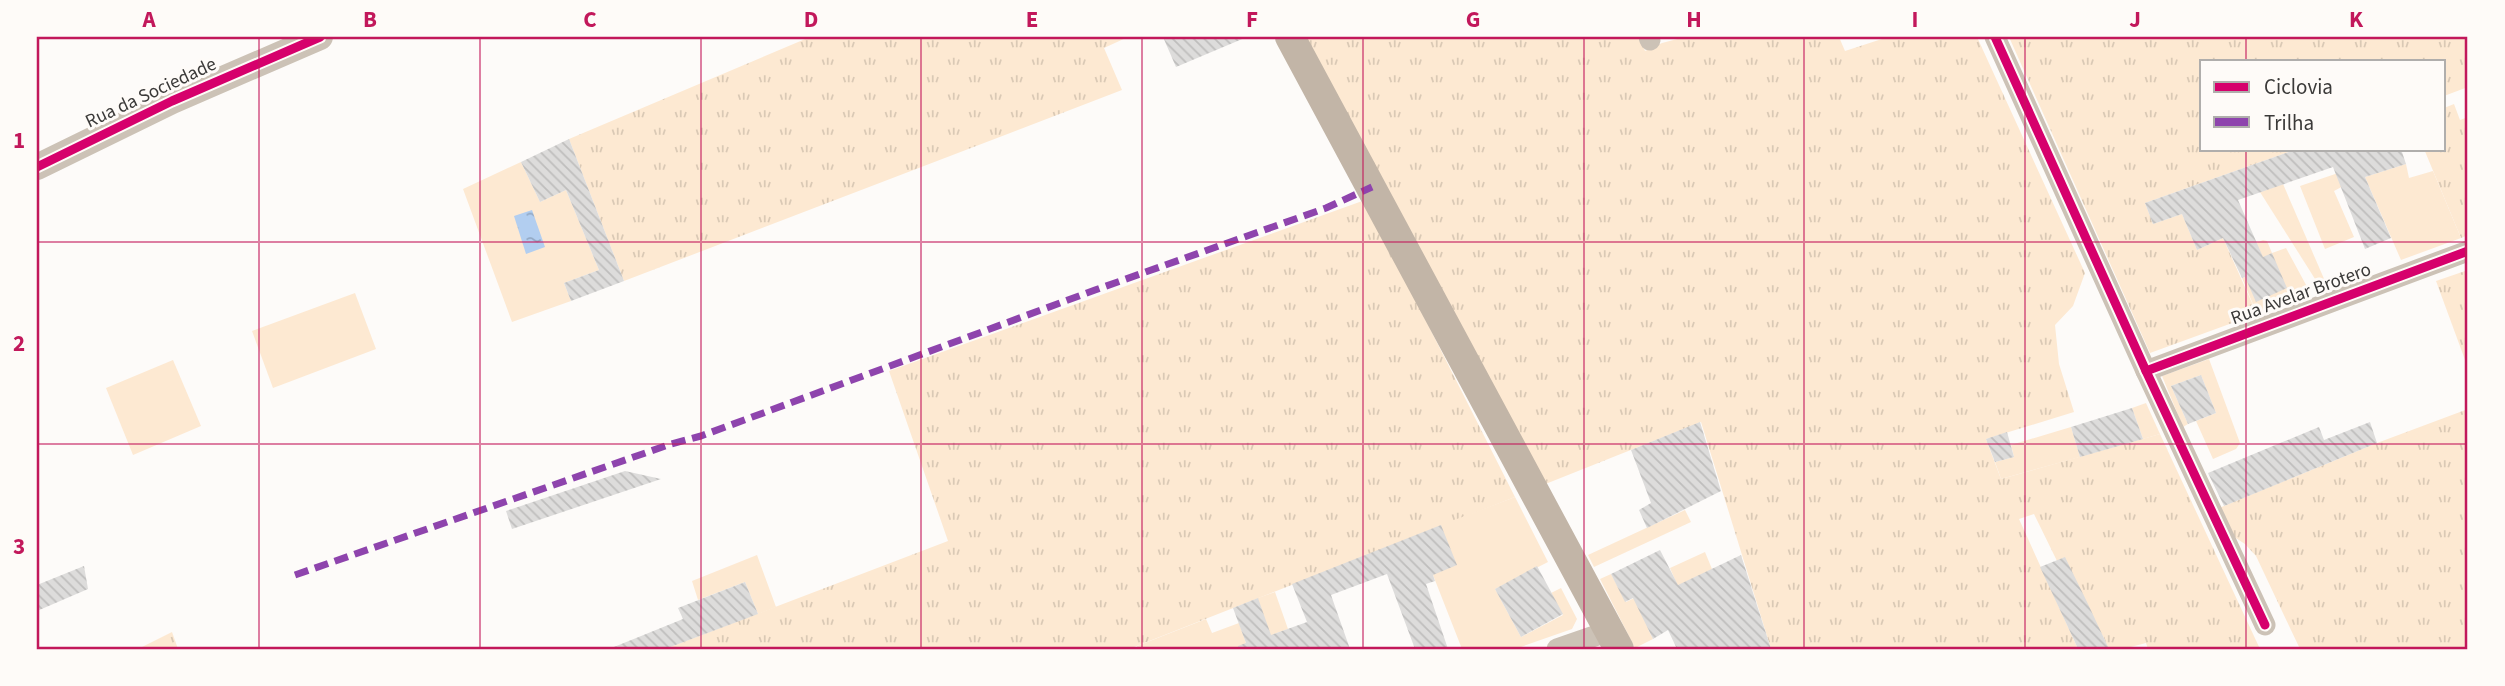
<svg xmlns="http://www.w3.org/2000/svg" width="2505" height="686" viewBox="0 0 2505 686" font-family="'Source Sans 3',sans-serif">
	<defs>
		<pattern id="grass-tufts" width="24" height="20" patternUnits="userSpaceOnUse" patternTransform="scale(1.75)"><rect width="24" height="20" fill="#fde9d2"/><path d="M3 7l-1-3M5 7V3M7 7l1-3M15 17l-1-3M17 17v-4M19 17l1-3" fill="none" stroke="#dac9b5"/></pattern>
		<pattern id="water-ripples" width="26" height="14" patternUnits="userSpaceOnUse" patternTransform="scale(1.75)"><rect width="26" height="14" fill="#b2cef0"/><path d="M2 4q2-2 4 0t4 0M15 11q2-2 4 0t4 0" fill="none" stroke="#92a8c3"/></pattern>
		<pattern id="building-back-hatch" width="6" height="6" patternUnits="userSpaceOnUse" patternTransform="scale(1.75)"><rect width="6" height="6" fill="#dddcdb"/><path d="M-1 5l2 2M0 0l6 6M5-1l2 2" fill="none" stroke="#bfbebd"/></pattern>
	</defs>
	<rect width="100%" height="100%" fill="#fdfbf9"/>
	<g fill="url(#grass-tufts)">
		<path d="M810,37h318l-24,11 18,42 -498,191 -55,-142z"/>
		<path d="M1302,37h338l5,14 17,-8 23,-6h154l6,14 43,-14h89l108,236 -12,33 -18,19 4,39 15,48 -88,27 15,40 159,-45 100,215h-112l-2,-6 -23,6h-15l-4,-11 -47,-77 -23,-47 -15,5 59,130h-307l-70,-227 -158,63z"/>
		<path d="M2009,37h459v50l-24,9v-35h-242v88h95l-152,54 8,21 29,-10 15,36 26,-12 34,76 -107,39z"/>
		<path d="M2454,104l6,16 8,-3v118l-7,3 -37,-89h20v-41z"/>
		<path d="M1365,200l150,297 -386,152h-464l283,-108 -59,-170z"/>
		<path d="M2468,270v98l-32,-87z"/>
		<path d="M2468,409v240h-168l-44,-93 -11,-12 -14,-9 -12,-27 158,-65z"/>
		<path d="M172,632l6,17h-40z"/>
	</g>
	<g fill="#fde9d2">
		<path d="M521,162l19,40 26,-12 33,80 -35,13 7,18 -59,21 -49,-133z"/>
		<path d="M2406,164l3,14 24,-7 28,67 -60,22 -36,-83z"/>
		<path d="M2344,171l5,12 -15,8 20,46 -29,12 -25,-63z"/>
		<path d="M2283,184l45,104 -6,2 -62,-98z"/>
		<path d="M2263,240l4,1 5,12 14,-5 25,46 -54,20 -15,-36 3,-1 42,11 -49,-19 -7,-15z"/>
		<path d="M355,293l21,56 -103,39 -21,-57z"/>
		<path d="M2209,359l31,84 -4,6 -23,10 -17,-38 20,-8 -15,-38 -30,11 17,38 -5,3 -21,-51z"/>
		<path d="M173,360l28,66 -68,29 -27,-67z"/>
		<path d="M2146,403l14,31 -17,5 -11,-31z"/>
		<path d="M2071,427l9,30 -79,22 -6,-17 19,-5 -3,-12z"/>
		<path d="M1515,497l33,65 -53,27 26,48 42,-22 -12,-22 10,-5 16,31 -5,10 -57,20h-53l-29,-74 8,-50z"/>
		<path d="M1685,510l6,12 -97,45 -6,-12z"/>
		<path d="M1705,552l7,17 -49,52 -15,8 5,10 -18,9 -35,-69 11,-5 15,28 24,-12 26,-8 -6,-14z"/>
		<path d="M757,555l19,52 -18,7 -13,-32 -47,18 -6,-19z"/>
		<path d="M1275,592l13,37 -14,5 5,15h-22l-5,-15 6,-36z"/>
		<path d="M1206,619l6,14 27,-10 9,26h-110l-1,-3z"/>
	</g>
	<path fill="url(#water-ripples)" d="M532,210l13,37 -19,7 -12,-38z"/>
	<g fill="url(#building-back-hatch)">
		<path d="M1163,37h84l-71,30z"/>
		<path d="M569,139l55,142 -53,20 -7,-18 35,-13 -33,-80 -26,12 -19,-40z"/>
		<path d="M2297,149h104l5,15 -41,13 26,61 -26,11 -32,-82 -95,33 25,57 9,-4 15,35 -31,14 -11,-25 -3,1 -19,-40 -26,12 -15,-36 -29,10 -8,-21z"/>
		<path d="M2201,375l15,38 -28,11 -17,-38z"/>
		<path d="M2132,408l11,31 -63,18 -9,-30z"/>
		<path d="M1700,422l21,69 -74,37 -8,-18 12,-7 -20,-53z"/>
		<path d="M2370,422l7,21 -153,63 -16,-33 111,-46 5,13z"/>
		<path d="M2007,432l7,25 -19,5 -9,-23z"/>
		<path d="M625,471l36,8 -149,50 -6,-18z"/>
		<path d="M1441,525l16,40 -24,10 2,6 -9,3 22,65h-33l-28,-75 -56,21 19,54h-112v-3l8,-3 -13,-35 25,-10 13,37 36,-13 -15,-38z"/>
		<path d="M1660,550l18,35 63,-30 30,94h-94l-9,-19 -15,9 -20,-41 -8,4 -14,-28z"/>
		<path d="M2065,557l23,47 21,45h-31l-4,-9 -34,-73z"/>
		<path d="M84,566l4,23 -51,22v-26z"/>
		<path d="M1537,566l26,48 -42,23 -26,-48z"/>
		<path d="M745,582l13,32 -93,35h-56l74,-30 -5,-11z"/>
	</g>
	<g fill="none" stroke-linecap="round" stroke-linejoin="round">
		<g stroke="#ccc2b6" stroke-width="21">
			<path d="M1649,37l1,3"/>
			<path d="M1995,37l151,334 119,254"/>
			<path d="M2146,371l322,-120"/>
			<path d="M1557,649l52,-18"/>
		</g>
		<path stroke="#ccc2b6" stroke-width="26" d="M37,167l135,-66 148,-64"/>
		<path stroke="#c2b5a7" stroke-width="30" d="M1290,37l329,612"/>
		<path stroke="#8e44ad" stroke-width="7" stroke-dasharray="14 7" stroke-linecap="butt" d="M295,575l376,-131 30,-8 394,-146 231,-82 46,-21"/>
		<g stroke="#fefbf8" stroke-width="13">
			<g id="cycleway">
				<path d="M1995,37l151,334 119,254"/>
				<path d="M37,167l135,-66 148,-64"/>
				<path d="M2146,371l322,-120"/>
			</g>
		</g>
		<use href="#cycleway" stroke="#d6006c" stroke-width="9"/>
	</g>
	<path fill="none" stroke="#c2185b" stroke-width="2" stroke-opacity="0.55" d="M259,37v612M480,37v612M701,37v612M921,37v612M1142,37v612M1363,37v612M1584,37v612M1804,37v612M2025,37v612M2246,37v24M2246,149v500M37,242h2431M37,444h2431"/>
	<g text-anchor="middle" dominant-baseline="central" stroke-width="6" stroke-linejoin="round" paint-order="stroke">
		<g font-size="19" fill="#3b3a39" stroke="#fefbf8">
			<text transform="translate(151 93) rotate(-25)">Rua da Sociedade</text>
			<text transform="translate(2301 294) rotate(-20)">Rua Avelar Brotero</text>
		</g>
	</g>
	<rect width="2505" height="686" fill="none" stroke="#fefbf8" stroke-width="77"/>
	<rect x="2200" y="60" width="245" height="91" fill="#fefbf8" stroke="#b0aeac" stroke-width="2"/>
	<rect x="2214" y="82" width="35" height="10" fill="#d6006c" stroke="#b0aeac" stroke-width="2"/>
	<text x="2264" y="94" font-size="21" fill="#3b3a39">Ciclovia</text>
	<rect x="2214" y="117" width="35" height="10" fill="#8e44ad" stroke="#b0aeac" stroke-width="2"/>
	<text x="2264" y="130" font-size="21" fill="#3b3a39">Trilha</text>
	<rect x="38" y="38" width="2428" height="610" fill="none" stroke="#c2185b" stroke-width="2.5"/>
	<g font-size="23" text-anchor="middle" font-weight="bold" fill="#c2185b">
		<text x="149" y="27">A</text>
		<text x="370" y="27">B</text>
		<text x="590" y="27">C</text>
		<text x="811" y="27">D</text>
		<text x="1032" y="27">E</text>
		<text x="1252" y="27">F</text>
		<text x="1473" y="27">G</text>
		<text x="1694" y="27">H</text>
		<text x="1915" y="27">I</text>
		<text x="2135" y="27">J</text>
		<text x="2356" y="27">K</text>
		<text x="19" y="148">1</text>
		<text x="19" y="351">2</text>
		<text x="19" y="554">3</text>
	</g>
</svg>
